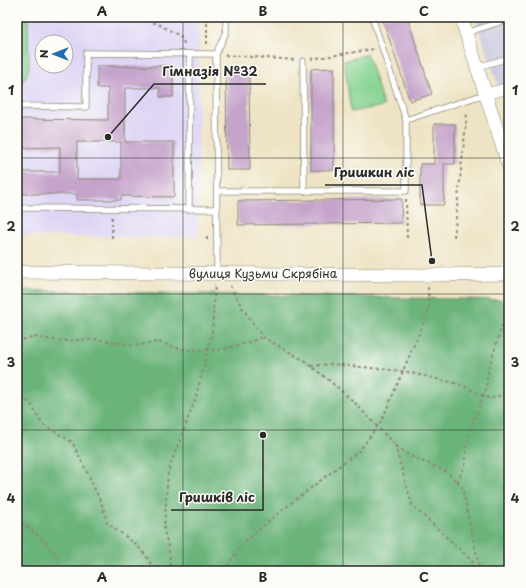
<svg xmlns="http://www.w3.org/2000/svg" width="526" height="588" viewBox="0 0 526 588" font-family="'Playpen Sans',sans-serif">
	<rect width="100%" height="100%" fill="#fdfcf7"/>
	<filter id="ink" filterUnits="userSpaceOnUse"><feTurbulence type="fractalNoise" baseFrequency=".025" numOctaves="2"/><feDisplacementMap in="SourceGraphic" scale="8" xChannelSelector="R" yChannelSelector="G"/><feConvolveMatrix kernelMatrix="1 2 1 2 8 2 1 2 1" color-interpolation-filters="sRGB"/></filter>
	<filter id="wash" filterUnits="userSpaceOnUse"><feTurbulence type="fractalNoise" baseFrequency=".012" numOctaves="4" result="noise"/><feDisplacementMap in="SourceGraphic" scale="16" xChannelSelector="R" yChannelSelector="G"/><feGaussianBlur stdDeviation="0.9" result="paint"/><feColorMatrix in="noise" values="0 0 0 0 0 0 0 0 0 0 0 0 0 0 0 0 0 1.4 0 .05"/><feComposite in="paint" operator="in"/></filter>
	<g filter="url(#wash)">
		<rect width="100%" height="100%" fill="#eee4c5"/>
		<path fill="#ded5f5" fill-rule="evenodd" d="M17,17h182l-1,220 -181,-1zM42,42h24v24h-24z"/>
		<path fill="#c3c1db" d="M475,17h34v71l-9,2z"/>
		<g fill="#84d290" stroke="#587e5e">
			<path d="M17,17h11l1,51c-2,8 -5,13 -12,18z"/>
			<path d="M367,54l17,52 -33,6 -7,-51z"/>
		</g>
		<path fill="#6bb47a" stroke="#4b7052" d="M17,290l492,10v271h-492z"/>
		<g id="blocks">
			<g fill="#c5a3cb" fill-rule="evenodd">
				<path d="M382,17h25l25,77 -22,7z"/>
				<path d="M97,66h76v31h-13v-9h-35v54h49v55l-53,-1v4h-44v-6h-60v-22h43v-25l-43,1v-29l91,1v-32h-11zM77,142h44v37h-44z"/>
				<path d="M226,68h23l1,102h-23z"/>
				<path d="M334,68v102h-23v-101z"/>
				<path d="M434,124h21v40h-11v41h-24v-41h14z"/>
				<path d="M402,199l-1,24 -163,2v-24z"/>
			</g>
		</g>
	</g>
	<g filter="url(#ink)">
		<use href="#blocks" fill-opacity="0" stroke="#8c8878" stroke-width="1"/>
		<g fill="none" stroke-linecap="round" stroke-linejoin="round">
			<g stroke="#8c8878" stroke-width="7">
				<g id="service">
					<path d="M372,17l34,103"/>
					<path d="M466,33l43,-14"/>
					<path d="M477,67l32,-9"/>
					<path d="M17,106l69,1v-54l130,1"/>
					<path d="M217,191h87l-1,-130"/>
					<path d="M304,191h102v-71l79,-26"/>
					<path d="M17,208l200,1"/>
					<path d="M189,209l1,-155"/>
					<path d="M217,273l-1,-219 10,-22v-15"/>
				</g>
			</g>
			<g stroke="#8c8878" stroke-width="12">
				<path id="minor" d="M485,94l24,-6"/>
			</g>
			<g stroke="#8c8878" stroke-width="14">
				<g id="tertiary">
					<path d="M461,17l48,150"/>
					<path d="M17,272l411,3 81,-1"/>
				</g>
			</g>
			<g stroke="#8c8878" stroke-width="2" stroke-dasharray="3 3" stroke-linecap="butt">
				<path d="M136,17l22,7 22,12 5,9"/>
				<path d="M207,17v29"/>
				<path d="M225,55l70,5"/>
				<path d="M311,59l63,-10"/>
				<path d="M406,199l1,39"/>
				<path d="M112,217v24"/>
				<path d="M454,237l13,-124"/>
				<path d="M207,240v-6"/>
				<path d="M230,286l13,23 20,28 42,24 26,21 24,21 40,42 13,10 39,17 15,15 18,84"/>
				<path d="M509,300c-5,11 -5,26 0,37"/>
				<path d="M17,341l17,-4 27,4 37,-2 35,7 25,-4 28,8h33l20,-5 24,-8"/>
				<path d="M311,366l19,-2 73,7 56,13 31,15 19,-7"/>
				<path d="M17,393l14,11 11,20 30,18 17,34 14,31 4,16c17,13 41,26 46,48"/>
				<path d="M395,445l17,60 60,56 4,10"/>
				<path d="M457,482l8,-16 3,-32 18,-44 2,-20 17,-53"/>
				<path d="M17,519c17,13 41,29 44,52"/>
				<path d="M170,571v-15l-6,-27 4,-57 27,-72 17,-67 3,-49"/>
				<path d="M224,571l19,-28 38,-32 79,-61 22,-30 47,-110 -1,-23"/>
			</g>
			<use href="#service" stroke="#fff" stroke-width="5.5"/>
			<use href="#minor" stroke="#fff" stroke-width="11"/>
			<use href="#tertiary" stroke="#fff" stroke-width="13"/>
		</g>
	</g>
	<path fill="none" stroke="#2b2b2b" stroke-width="1" stroke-opacity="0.55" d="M183,17v554M343,17v554M17,158h492M17,294h492M17,430h492"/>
	<g text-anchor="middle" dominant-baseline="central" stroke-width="3" stroke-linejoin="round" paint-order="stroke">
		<g font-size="12" fill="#2b2b2b" stroke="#fdfcf7">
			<text x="263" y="273">вулиця Кузьми Скрябіна</text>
		</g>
	</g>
	<path fill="none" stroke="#2b2b2b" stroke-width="1.5" d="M108 137L154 84H266M432 261L422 185H325M263 435L263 510H171"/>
	<g fill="#2b2b2b" stroke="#fdfcf7" stroke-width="1.5">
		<circle cx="108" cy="137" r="4"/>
		<circle cx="432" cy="261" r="4"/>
		<circle cx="263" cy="435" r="4"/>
	</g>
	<g font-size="13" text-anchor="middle" font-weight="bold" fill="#2b2b2b" stroke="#fdfcf7" stroke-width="3" stroke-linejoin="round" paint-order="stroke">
		<text x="210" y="76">Гімназія №32</text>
		<text x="374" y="177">Гришкин ліс</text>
		<text x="217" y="502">Гришків ліс</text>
	</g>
	<rect width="526" height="588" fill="none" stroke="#fdfcf7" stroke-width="44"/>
	<g transform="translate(54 54) rotate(270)"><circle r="19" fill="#fdfcf7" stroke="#a9a8a5"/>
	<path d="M0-3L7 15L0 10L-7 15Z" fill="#1f6fb2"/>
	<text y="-6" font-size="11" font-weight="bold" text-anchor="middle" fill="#2b2b2b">N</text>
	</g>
	<rect x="22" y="22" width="482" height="544" fill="none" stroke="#2b2b2b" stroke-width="1.5"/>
	<g font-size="13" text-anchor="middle" font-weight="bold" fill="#2b2b2b">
		<text x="102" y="16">A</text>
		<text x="263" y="16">B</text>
		<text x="424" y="16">C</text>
		<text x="11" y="95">1</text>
		<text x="515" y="95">1</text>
		<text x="11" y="231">2</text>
		<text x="515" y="231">2</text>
		<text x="11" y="367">3</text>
		<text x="515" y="367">3</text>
		<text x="11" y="503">4</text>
		<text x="515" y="503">4</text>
		<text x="102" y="582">A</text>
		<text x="263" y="582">B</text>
		<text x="424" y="582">C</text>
	</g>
</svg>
